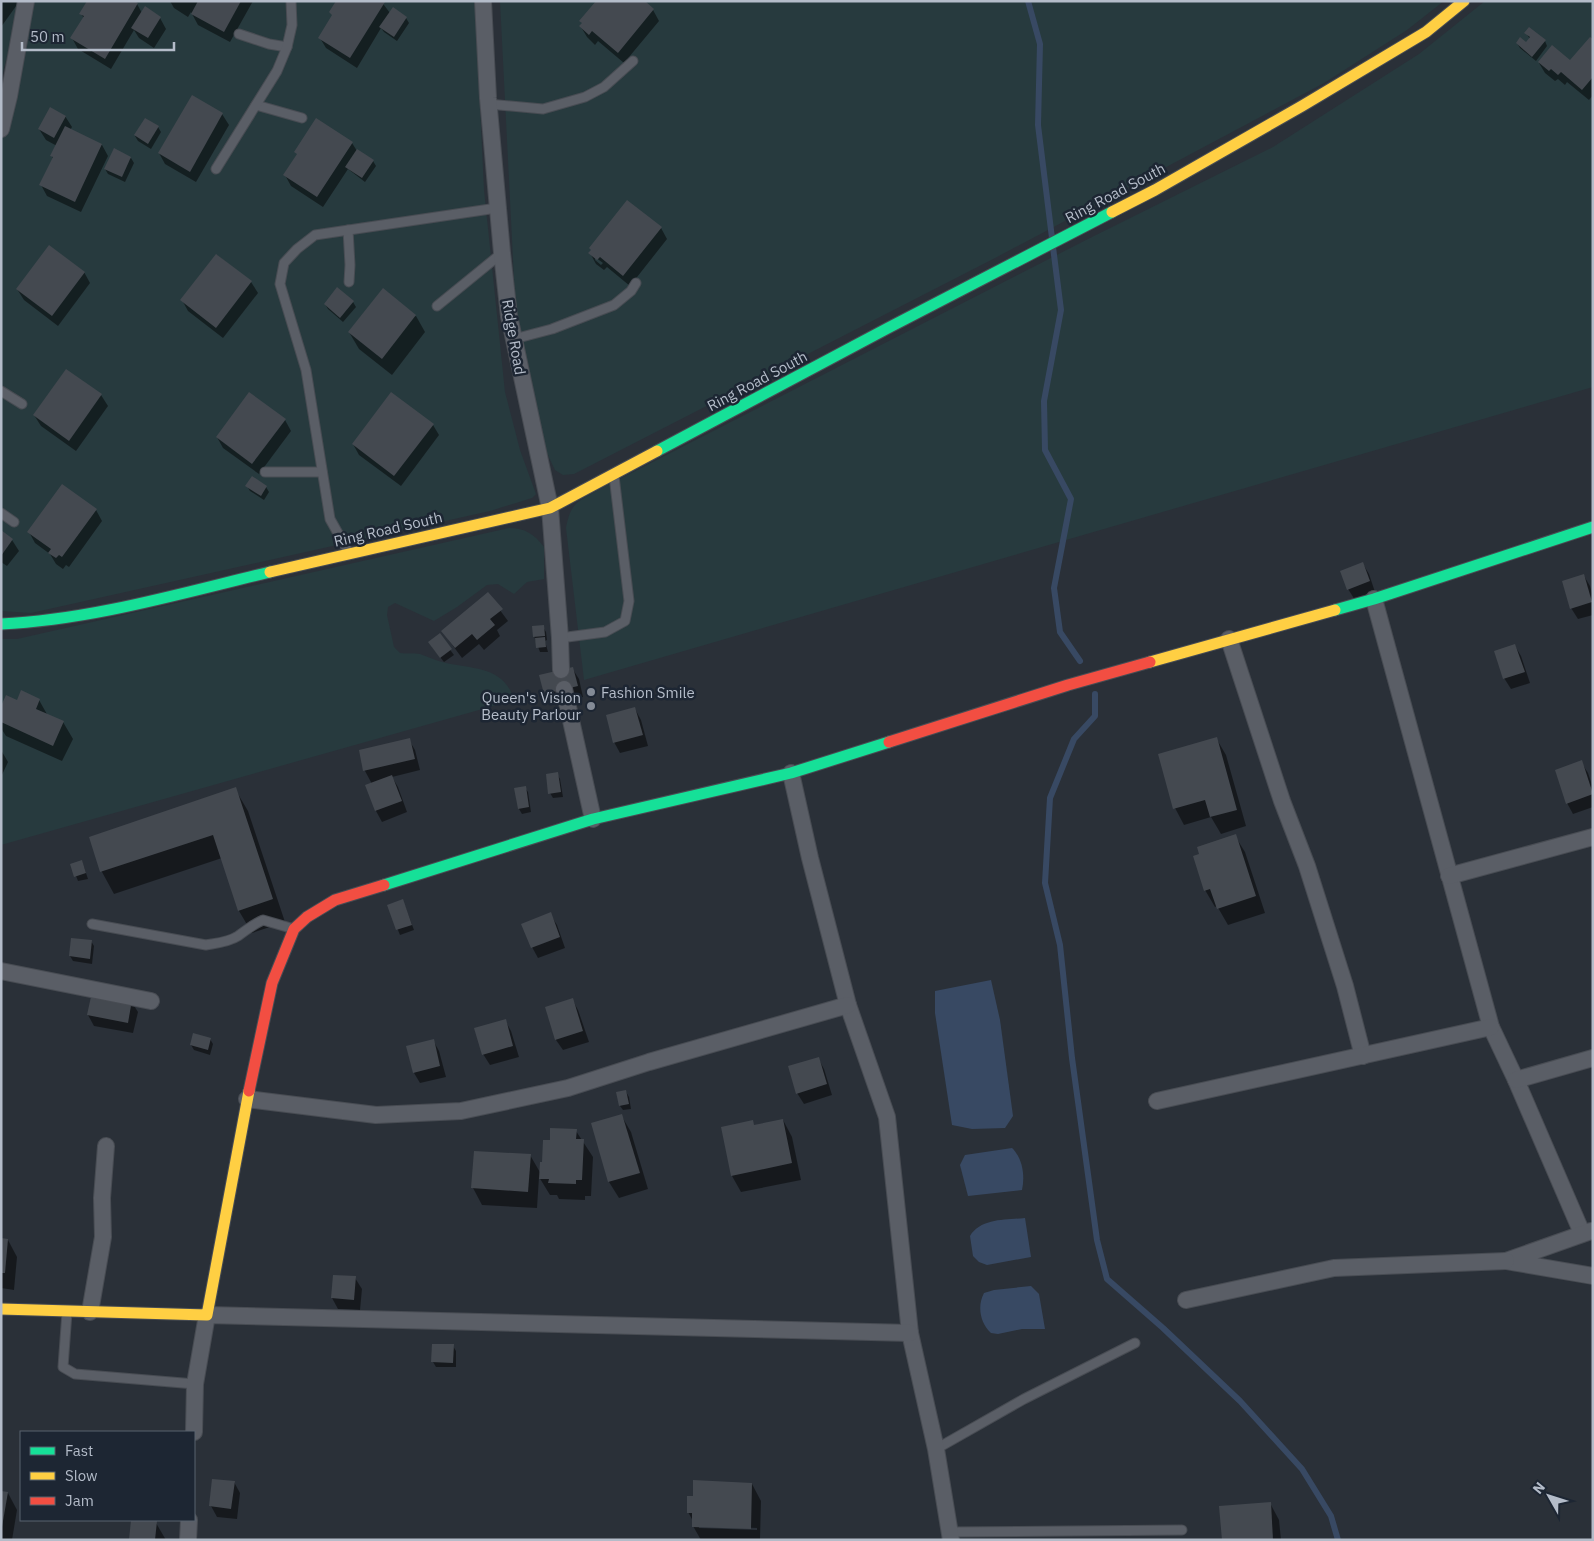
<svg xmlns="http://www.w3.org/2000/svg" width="1594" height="1541" viewBox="0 0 1594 1541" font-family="'IBM Plex Sans',sans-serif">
	<rect width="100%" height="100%" fill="#2a3038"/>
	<g fill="#273a3e">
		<path d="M1,1h19l-4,22 -15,56z"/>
		<path d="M30,1h445l9,189 21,202 15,58 16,44 -4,4 -42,13 -459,102 -30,-2v-529l10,16z"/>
		<path d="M500,1h944l-37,29 -83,53 -327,174 -423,217 -11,1 -8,-5 -11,-23 -28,-128z"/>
		<path d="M1485,1h108v386l-1009,293 -18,-152c5,-27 12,-26 34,-39l486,-249 187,-93 146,-93z"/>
		<path d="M509,528c16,0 25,6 35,19v32l-17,3 -13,12 -16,-10 -11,1 -30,22 -23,14 -39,-18 -7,4 -1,8 7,32 6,6c7,1 14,0 20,1 9,3 17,7 26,9 28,6 59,4 68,37l-513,145v-206h16z"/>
	</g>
	<g fill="#384963">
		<path d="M991,980l9,40 13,96 -8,12 -33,1 -20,-4 -17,-112v-22z"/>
		<path d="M1012,1148c11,11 13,28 10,42l-54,6 -8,-31 5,-10z"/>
		<path d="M1025,1218l6,39 -44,8 -8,-3 -6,-6 -3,-20c11,-18 36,-16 55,-18z"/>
		<path d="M1031,1286l8,8 6,35h-23l-24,5 -7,-1c-11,-10 -14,-27 -7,-40l10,-3z"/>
	</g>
	<g fill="#0007" fill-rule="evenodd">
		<path d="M1,1l18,1 -18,25z"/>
		<path d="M170,1h83l-23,41 -32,-17 -7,-13 -3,5 -14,-9z"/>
		<path d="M338,1h43l9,12 16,5 3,5 -12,18 -13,-9 -3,-4 -24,40 -31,-20 -6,-10 13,-22z"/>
		<path d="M137,4l5,9 18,5 6,11 -12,19 -15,-10 -5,-8 -23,39 -33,-20 -6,-11 12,-20 -3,-4z"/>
		<path d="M653,10l6,11 -35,42 -26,-22 -3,4 -8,-8 -6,-10 2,-3 -2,-3z"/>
		<path d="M1526,33l19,8 2,5 -11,15 -16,-13 -3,-5 9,1 4,-5z"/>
		<path d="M1593,40v55l-4,5 -22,-18 -2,3 -7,-6 -3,2 -10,-8 -6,-10 32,-1z"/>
		<path d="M192,97l30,17 7,11 -33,57 -31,-18 -6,-11z"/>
		<path d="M65,116l7,11 -2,3 32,15 6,11 -27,56 -34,-16 -6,-11 12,-26 -1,-3 5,-10 -11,-6 -7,-11z"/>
		<path d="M158,127l3,5 -10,17 -13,-8 -3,-5z"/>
		<path d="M352,143l5,8 16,10 3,5 -11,16 -17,-13 -25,38 -32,-21 -6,-11z"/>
		<path d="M131,158l3,5 -9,19 -17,-8 -3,-5z"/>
		<path d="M661,228l6,11 -37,47 -23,-19 -3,3 -8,-6 -6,-11 2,-3zM595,257l8,6 -2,2 -6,-5z"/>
		<path d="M217,255l34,27 7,11 -35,45 -35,-27 -6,-11z"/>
		<path d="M84,272l6,11 -32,43 -34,-26 -7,-11z"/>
		<path d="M353,302l3,5 -13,15 -15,-13 -3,-5z"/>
		<path d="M416,316l9,16 -33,43 -33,-26 -10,-17z"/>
		<path d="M66,370l35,25 7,11 -32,45 -35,-25 -7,-11z"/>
		<path d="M285,420l6,11 -32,43 -36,-26 -6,-11z"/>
		<path d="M433,425l6,10 -38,51 -42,-31 -6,-11z"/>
		<path d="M252,478l14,9 3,5 -5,8 -14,-9 -3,-5z"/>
		<path d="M96,510l6,11 -33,46 -3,-2 -3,4 -7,-5 -6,-10 -15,-11 -6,-11z"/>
		<path d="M1,532l11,8 7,11 -12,15 -6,-4z"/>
		<path d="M1363,564l6,10 6,18 -20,8 -7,-11z"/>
		<path d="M1584,576l6,10 3,11v18l-15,4 -7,-11z"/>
		<path d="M488,594l20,27 -11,9 3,6 -16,14 -5,-6 -17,14 -20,-27z"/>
		<path d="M543,627l3,5 1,8 -2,1 3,11h-8l-6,-16z"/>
		<path d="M439,635l15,20 -10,7 -12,-15z"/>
		<path d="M1515,646l6,10 9,27 -19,6 -7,-11z"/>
		<path d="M572,668l7,11 4,18 -32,7 -6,-10z"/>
		<path d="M39,700l9,16 15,6 10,17 -11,22 -56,-25 -5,-8v-19l17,-7z"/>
		<path d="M635,709l6,11 7,26 -28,7 -6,-11z"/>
		<path d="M1216,738l10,17 20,71 -25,8 -10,-17 -27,8 -9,-17z"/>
		<path d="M409,740l6,10 5,20 -28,7 6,10 9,25 -25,10 -6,-11 -9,-25 5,-2 -7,-13 -5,-20z"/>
		<path d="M1,750l7,12 -7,15z"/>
		<path d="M1581,762l7,11 5,15v19l-20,7 -6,-11z"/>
		<path d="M557,774l3,5 3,18 -10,1 -3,-5z"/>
		<path d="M525,788l3,4 3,20 -9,2 -3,-5 -4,-20z"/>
		<path d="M235,789l13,22 37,111 -33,11 -13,-22 -17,-53 -108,36 -12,-22 -12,-34z"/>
		<path d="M1235,836l10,16 20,61 -37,12 -11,-19 -2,1 -10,-17z"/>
		<path d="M82,861l6,18 -10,2 -2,-5z"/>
		<path d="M388,906h17l9,24 -14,5z"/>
		<path d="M550,914l7,11 8,23 -27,10 -6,-11z"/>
		<path d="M91,941l3,5 -2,18 -19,-3 -3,-5z"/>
		<path d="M572,999l6,11 11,32 -26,8 -7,-10 -10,-32z"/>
		<path d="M131,1001l7,11 -5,21 -39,-7 -6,-11z"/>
		<path d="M505,1020l6,11 8,26 -29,8 -7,-11z"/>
		<path d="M210,1039l3,5 -3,11 -16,-5 -3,-5z"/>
		<path d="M433,1040l6,11 7,26 -26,6 -6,-10z"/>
		<path d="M818,1058l6,11 8,26 -28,9 -7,-11z"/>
		<path d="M626,1092l3,5 2,12 -8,1 -3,-4z"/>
		<path d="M621,1115l10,17 17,57 -29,9 -10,-16z"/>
		<path d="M783,1120l9,17 9,43 -60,12 -9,-16 22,-50z"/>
		<path d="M576,1131l17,26 -2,39h-6v4l-26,-1 -2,-4h-7l-11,-18 -2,31 -55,-3 -9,-17 57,-33 11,19 10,-33z"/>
		<path d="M1,1239l7,1 9,17 -3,33 -13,-2z"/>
		<path d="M355,1278l7,11 -2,21 -22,-1 -6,-11z"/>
		<path d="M453,1346l3,5v16h-20l-3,-5z"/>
		<path d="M234,1482l6,11 -3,26 -20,-2 -6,-11z"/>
		<path d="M752,1484l9,17 -1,38 33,1h-92l-8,-14v-5l-5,-9 6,-15zM699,1526l58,2v2l-58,-2z"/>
		<path d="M1,1492l7,1 9,17 -5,30h-11z"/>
		<path d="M1270,1503l9,17 2,20h-58z"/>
		<path d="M156,1523l10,17h-35z"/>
	</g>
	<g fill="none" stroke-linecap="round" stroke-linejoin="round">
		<g stroke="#384963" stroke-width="6">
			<path d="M1028,1l12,43 -2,81 14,113"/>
			<path d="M1053,247l8,63 -17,91 1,49 26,49 -17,89 6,44 20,29"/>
			<path d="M1095,694v22l-21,23 -24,59 -5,85 15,62 12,113 25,182 10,39 56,49 77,73 62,68 29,47 7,24"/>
		</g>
	</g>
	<g fill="#444950">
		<path d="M87,1h47l4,2 -33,56 -35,-21 14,-22 -5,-2z"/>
		<path d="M198,1h43l-17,31 -33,-18z"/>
		<path d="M336,1l49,1 -35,56 -32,-20 14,-23 -3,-3z"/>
		<path d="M596,1h49l9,8 -36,44 -26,-22 -3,4 -10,-9 3,-3 -3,-2z"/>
		<path d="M145,6l16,11 -13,21 -17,-10z"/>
		<path d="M393,7l14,10 -13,20 -15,-10z"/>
		<path d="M1529,27l17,13 -14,17 -16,-14 4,-6 6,5 4,-5 -6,-4z"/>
		<path d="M1590,37l3,2v38l-11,13 -21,-18 -3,3 -7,-6 -2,2 -11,-9 14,-17 18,15z"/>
		<path d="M192,95l31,18 -33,59 -32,-19z"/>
		<path d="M50,107l16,9 -12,22 -16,-9z"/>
		<path d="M145,118l14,8 -11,18 -14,-9z"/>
		<path d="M316,118l37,24 -36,55 -34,-22 14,-21 -3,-2z"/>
		<path d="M65,126l37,18 -27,58 -36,-17 14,-28 -3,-1z"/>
		<path d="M114,148l17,9 -9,20 -18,-8z"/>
		<path d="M357,149l17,11 -12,18 -17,-11z"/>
		<path d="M627,200l35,27 -39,49 -23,-19 -3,3 -9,-7 3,-3 -2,-2z"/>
		<path d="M49,245l36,27 -33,44 -36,-27z"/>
		<path d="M216,254l36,27 -36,47 -36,-28z"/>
		<path d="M337,287l17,14 -14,17 -16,-14z"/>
		<path d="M383,288l33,27 -34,44 -34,-27z"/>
		<path d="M66,369l36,25 -33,47 -36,-26z"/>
		<path d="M249,392l37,27 -34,45 -36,-27z"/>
		<path d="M391,392l43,32 -40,52 -42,-32z"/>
		<path d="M252,476l15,10 -6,10 -16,-10z"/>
		<path d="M62,484l35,25 -35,48 -3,-2 -3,3 -8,-5 3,-4 -24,-17z"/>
		<path d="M1,530l12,9 -12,17z"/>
		<path d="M1363,562l7,19 -23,9 -7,-19z"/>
		<path d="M1584,574l8,28 -22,7 -8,-28z"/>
		<path d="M488,592l15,17 -13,10 5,6 -18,15 -5,-6 -17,14 -14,-17z"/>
		<path d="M544,625l1,11 -12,1 -1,-11z"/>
		<path d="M440,633l12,16 -12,9 -12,-16z"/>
		<path d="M545,637l1,10 -10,1 -1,-10z"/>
		<path d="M1515,644l10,28 -22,7 -9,-28z"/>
		<path d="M573,667l5,19 -34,8 -5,-19z"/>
		<path d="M21,690l19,9 -4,10 28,12 -11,25 -52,-24v-16l5,-11 11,5z"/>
		<path d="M635,707l8,28 -30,8 -7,-28z"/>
		<path d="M1217,737l20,73 -27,7 -5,-17 -32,9 -15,-55z"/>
		<path d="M410,738l5,21 -52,12 -4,-21z"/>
		<path d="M1582,760l11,34 -27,10 -11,-34z"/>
		<path d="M558,772l3,20 -13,2 -2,-20z"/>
		<path d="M392,775l10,26 -27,10 -10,-26z"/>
		<path d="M526,786l3,21 -11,2 -4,-21z"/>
		<path d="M236,787l37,112 -35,12 -25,-76 -113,37 -11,-35z"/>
		<path d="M1236,834l20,62 -39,13 -7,-20 -6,2 -11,-35 6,-2 -2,-7z"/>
		<path d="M82,860l4,13 -12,4 -4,-13z"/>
		<path d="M403,899l9,26 -16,5 -9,-25z"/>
		<path d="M551,912l9,25 -29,11 -10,-24z"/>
		<path d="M71,938l21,2 -2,19 -21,-3z"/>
		<path d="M92,992l40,8 -4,23 -41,-8z"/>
		<path d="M573,998l10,33 -28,9 -10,-33z"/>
		<path d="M506,1019l7,27 -31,9 -8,-27z"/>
		<path d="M193,1033l18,5 -3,12 -18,-5z"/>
		<path d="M434,1039l6,27 -27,7 -7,-27z"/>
		<path d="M819,1057l8,27 -31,10 -8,-28z"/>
		<path d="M626,1090l3,14 -10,2 -3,-14z"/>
		<path d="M622,1114l18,59 -32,9 -17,-59z"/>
		<path d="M783,1119l9,44 -61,13 -10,-49 32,-7 1,5z"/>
		<path d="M550,1128l27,1 -1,10h8l-2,41h-6v4l-28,-1 1,-4h-10l1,-17h2l1,-22h7z"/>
		<path d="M474,1151l57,3 -3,38 -57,-4z"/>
		<path d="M1,1238l7,1 -3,34h-4z"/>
		<path d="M333,1275l23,1 -2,24 -23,-2z"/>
		<path d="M432,1344h22l-1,19 -22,-1z"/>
		<path d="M212,1479l23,2 -4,28 -22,-3z"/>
		<path d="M693,1480l59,3 -1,46 -59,-2v-14h-5v-17h6z"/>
		<path d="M1,1491l7,1 -6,35h-1z"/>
		<path d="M1271,1502l2,38h-51l-3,-34z"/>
		<path d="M131,1520l26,1 -2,19h-26z"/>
	</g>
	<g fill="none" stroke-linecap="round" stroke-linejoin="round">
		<g stroke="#484c53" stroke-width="11">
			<g id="lane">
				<path d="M239,34l30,10 18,3"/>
				<path d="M488,104l55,5 42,-12 19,-10 29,-26"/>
				<path d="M256,105l46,13"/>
				<path d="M216,169l61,-98 10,-24 5,-22 -1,-24"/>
				<path d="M348,230l2,35 -1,17"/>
				<path d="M437,306l65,-53"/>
				<path d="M514,339l38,-10 62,-24 17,-14 5,-8"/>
				<path d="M1,391l21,13"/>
				<path d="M265,472h57"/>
				<path d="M1,513l13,9"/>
				<path d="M349,553l-19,-34 -24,-149 -26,-86 4,-21 13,-14 18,-14 182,-27"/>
				<path d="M560,638l45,-6 20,-11 4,-20 -15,-125"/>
				<path d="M92,924l114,21c11,-2 23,-3 32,-9 10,-7 14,-11 25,-16l31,9"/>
				<path d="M67,1312l-4,55 12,7 120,10"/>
				<path d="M936,1449l88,-50 111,-56"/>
				<path d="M949,1532l233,-2"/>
			</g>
		</g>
		<g stroke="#484c53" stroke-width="18">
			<g id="street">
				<path d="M483,1l5,97 14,155 7,63 41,192 10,130 1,32"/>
				<path d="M1,129l8,-33 17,-95"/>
				<path d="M1374,599l117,428 25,53 66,153"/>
				<path d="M1229,639l53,162 25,65 38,120 18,70"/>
				<path d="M564,689l29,130"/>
				<path d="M791,773l19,85 38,147 39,112 23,216 26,116 15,91"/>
				<path d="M1449,876l144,-39"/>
				<path d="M1,971l150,30"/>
				<path d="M1516,1080l77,-22"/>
				<path d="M247,1099l129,16 85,-4 107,-23 81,-26 199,-57"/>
				<path d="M1157,1101l334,-74"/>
				<path d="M1591,1231l-85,30 87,15"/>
				<path d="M1186,1300l148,-32 172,-7"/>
				<path d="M90,1312l13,-75 -1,-39 4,-52"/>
				<path d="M194,1432l1,-48 12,-69 703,18"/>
				<path d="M188,1540l1,-20"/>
			</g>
		</g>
		<g stroke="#484c53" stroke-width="13">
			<g id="fast">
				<path d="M657,451l231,-123 224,-116"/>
				<path d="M1335,610l39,-11 219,-72"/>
				<path d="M1,624c90,-4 181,-31 269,-52"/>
				<path d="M384,885l209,-66 198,-46 98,-31"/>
			</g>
		</g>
		<g stroke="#484c53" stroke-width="13">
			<g id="slow">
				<path d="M1112,212l43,-22 147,-84 124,-74 38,-31"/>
				<path d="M270,572l280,-64 107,-57"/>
				<path d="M1150,662l185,-52"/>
				<path d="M1,1309l206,6 42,-224"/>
			</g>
		</g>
		<g stroke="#484c53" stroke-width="13">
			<g id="jam">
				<path d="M889,742l179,-57 82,-23"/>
				<path d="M249,1091l23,-108 22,-54 13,-12 28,-17 49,-15"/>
			</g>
		</g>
		<use href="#lane" stroke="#5a5e66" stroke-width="9"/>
		<use href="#street" stroke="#5a5e66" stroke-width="16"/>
		<use href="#fast" stroke="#16e098" stroke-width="11"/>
		<use href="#slow" stroke="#ffcf43" stroke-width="11"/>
		<use href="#jam" stroke="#f24e42" stroke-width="11"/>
	</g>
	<g fill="#848b96" stroke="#1d2633" stroke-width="2">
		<circle cx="591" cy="692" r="5"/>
		<circle cx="591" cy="706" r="5"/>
	</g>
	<g text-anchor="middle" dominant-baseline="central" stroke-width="5" stroke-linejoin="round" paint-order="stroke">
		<g font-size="15" fill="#b4bcc9" stroke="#1d2633">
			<text transform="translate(1115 193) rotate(-28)">Ring Road South</text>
			<text transform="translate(514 337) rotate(80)">Ridge Road</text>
			<text transform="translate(757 381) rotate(-28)">Ring Road South</text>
			<text transform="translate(388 529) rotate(-13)">Ring Road South</text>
		</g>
		<g font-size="15" fill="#b4bcc9" stroke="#1d2633" text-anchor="start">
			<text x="601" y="692">Fashion Smile</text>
			<text x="581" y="697" text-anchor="end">Queen's Vision<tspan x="581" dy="17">Beauty Parlour</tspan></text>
		</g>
	</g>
	<rect width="1594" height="1541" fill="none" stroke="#b4bcc9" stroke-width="5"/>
	<rect x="20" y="1431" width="175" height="90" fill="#1d2633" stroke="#59626f"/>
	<rect x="30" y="1447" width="25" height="8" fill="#16e098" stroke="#59626f"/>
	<text x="65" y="1456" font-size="15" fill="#b4bcc9">Fast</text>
	<rect x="30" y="1472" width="25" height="8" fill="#ffcf43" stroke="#59626f"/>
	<text x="65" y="1481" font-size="15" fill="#b4bcc9">Slow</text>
	<rect x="30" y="1497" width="25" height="8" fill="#f24e42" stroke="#59626f"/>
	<text x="65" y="1506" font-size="15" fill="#b4bcc9">Jam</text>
	<g transform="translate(1549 1496) rotate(309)" stroke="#1d2633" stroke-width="4" paint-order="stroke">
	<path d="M0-4L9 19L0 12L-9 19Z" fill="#b4bcc9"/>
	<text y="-8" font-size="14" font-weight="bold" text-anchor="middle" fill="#b4bcc9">N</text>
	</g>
	<path d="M22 42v8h152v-8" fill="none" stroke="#b4bcc9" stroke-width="2.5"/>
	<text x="30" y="42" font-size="15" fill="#b4bcc9" stroke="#1d2633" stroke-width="4" paint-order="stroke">50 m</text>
</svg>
